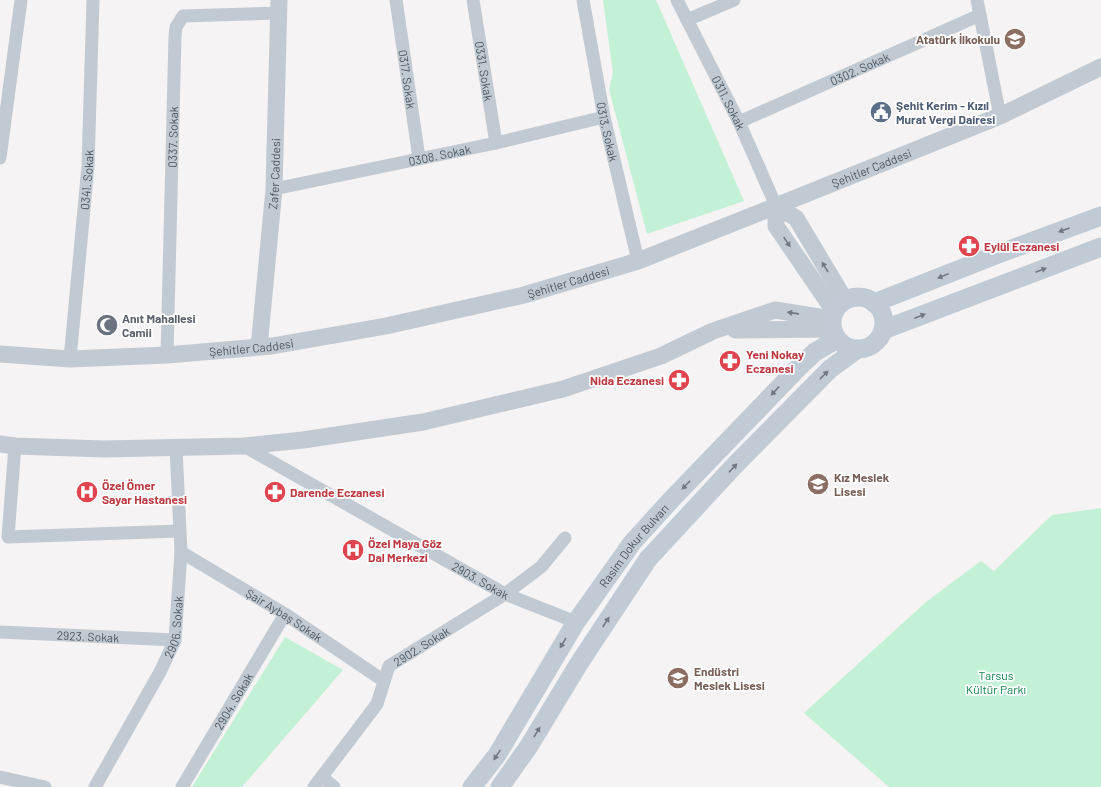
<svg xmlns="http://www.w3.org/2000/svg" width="1101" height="787" viewBox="0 0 1101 787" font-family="Barlow,sans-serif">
	<rect width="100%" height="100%" fill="#f5f3f3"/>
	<g fill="#c3f1d5">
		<path d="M603,0h53l88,201 -97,33 -38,-145 4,-16z"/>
		<path d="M1101,508v279h-212l-85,-74 122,-111 55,-41 13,10 58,-56z"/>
		<path d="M285,637l58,33 -101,117h-50z"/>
	</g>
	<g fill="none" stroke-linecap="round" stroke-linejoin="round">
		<g stroke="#c1cad2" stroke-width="13">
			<path id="s1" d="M396,0l23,158"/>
			<path id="s2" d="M473,0l23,143"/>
			<path id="s3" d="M583,0l21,117 34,144"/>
			<path id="s4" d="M677,0l62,122 37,84"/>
			<path d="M977,0l23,116"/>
			<path d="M687,20l47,-20"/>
			<path id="s5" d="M739,122l241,-107"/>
			<path d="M0,158l21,-158"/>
			<path id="s6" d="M274,189l222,-46 108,-26"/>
			<path id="s7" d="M167,355l8,-319 1,-9 7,-11 96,-3"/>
			<path id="s8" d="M70,359l18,-193 5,-166"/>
			<path d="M15,446l-7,91 172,-6"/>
			<path id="s9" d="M244,446l261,148 71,28"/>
			<path id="s10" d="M181,552l104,62 99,67"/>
			<path id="s11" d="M0,632l175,8"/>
			<path d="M0,777l45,10"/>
			<path d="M322,777l12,10"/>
			<path id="s12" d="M95,787l65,-115 15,-32 6,-88 -5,-104"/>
			<path id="s13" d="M182,787l103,-173"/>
			<path id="s14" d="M314,787l63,-83 12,-38 116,-72 36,-27 24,-29"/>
		</g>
		<g stroke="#c1cad2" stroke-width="17">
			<path d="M776,206v20l58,85"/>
			<path d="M776,206l20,12 49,82"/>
			<path d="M735,330l97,-1"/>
			<path id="s15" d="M259,347l15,-158 5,-189"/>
			<path id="s16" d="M0,354l70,5 97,-4 105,-9 114,-20 138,-31 114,-34 138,-55 224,-90 101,-49"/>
			<path d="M0,444l15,2 89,3 140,-3 59,-6 120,-18 140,-33 98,-33 52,-25 62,-21 57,9"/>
		</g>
		<g stroke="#c1cbd6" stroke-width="19">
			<circle cx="858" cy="323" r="26"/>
			<path d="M874,303l127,-50 100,-37"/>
			<path d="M883,330l218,-83"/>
			<path id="s17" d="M472,787l25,-32 79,-133 56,-79 38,-42 131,-136 14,-13 22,-13"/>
			<path d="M500,787l29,-41 49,-81 70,-106 87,-94 95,-96 26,-19"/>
		</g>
	</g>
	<defs><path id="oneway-solid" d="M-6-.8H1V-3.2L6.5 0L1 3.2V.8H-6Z"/></defs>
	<g fill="#6e7984">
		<use href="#oneway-solid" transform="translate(1064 230) rotate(160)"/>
		<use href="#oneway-solid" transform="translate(1041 270) rotate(-21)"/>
		<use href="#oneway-solid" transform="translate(943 276) rotate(158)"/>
		<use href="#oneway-solid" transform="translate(920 316) rotate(-21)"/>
		<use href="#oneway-solid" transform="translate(824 375) rotate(-45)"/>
		<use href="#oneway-solid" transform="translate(775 391) rotate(133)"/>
		<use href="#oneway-solid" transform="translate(733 468) rotate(-47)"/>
		<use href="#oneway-solid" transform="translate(686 485) rotate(134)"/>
		<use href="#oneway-solid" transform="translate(606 622) rotate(-57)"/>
		<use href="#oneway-solid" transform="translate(563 643) rotate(121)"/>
		<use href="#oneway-solid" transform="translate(537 732) rotate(-59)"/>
		<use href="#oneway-solid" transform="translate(497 755) rotate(124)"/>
	</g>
	<g fill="#6e7983">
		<use href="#oneway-solid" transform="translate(787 242) rotate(56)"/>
		<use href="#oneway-solid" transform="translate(825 267) rotate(-121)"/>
		<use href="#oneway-solid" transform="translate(793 313) rotate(-172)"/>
	</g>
	<defs>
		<g id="school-disc" transform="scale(1.15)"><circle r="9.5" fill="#8d6e63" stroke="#fff"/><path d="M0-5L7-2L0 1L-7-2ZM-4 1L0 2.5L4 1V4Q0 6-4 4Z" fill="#fff"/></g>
		<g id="civic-disc" transform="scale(1.15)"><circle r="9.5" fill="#5c6f8a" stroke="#fff"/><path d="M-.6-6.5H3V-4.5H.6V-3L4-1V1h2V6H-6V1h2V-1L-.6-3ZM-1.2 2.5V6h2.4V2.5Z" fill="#fff"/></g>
		<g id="pharmacy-disc" transform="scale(1.15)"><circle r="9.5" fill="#e0444e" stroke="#fff"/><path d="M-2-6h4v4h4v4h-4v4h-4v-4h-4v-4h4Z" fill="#fff"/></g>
		<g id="mosque-disc" transform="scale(1.15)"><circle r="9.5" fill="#6b7280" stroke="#fff"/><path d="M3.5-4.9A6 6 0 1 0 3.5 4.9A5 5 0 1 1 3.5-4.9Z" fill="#fff"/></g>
		<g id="hospital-disc" transform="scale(1.15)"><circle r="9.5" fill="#e0444e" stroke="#fff"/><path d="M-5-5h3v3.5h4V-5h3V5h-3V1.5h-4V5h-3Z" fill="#fff"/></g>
	</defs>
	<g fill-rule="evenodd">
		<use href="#school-disc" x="1015" y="39"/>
		<use href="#civic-disc" x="881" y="112"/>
		<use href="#pharmacy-disc" x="969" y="246"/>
		<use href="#mosque-disc" x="107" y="325"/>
		<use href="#pharmacy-disc" x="730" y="361"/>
		<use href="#pharmacy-disc" x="679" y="380"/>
		<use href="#school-disc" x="818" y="484"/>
		<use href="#hospital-disc" x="87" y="492"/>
		<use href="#pharmacy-disc" x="275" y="492"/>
		<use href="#hospital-disc" x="353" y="550"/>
		<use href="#school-disc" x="678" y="678"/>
	</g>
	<g text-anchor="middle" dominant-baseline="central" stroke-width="3.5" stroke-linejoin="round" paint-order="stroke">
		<g font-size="12" font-weight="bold" fill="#785e54" stroke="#fff" text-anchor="start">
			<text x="1000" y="39" text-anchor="end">Atatürk İlkokulu</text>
			<text x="834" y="477">Kız Meslek<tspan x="834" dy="14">Lisesi</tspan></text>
			<text x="694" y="671">Endüstri<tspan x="694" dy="14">Meslek Lisesi</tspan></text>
		</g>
		<g font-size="12" fill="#4a5661" stroke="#fff">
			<text stroke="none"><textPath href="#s5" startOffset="132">0302. Sokak</textPath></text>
			<text stroke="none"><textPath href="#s2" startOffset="72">0331. Sokak</textPath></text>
			<text stroke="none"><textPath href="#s1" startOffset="80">0317. Sokak</textPath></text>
			<text stroke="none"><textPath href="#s4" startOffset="115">0311. Sokak</textPath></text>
			<text stroke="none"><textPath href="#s3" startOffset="134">0313. Sokak</textPath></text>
			<text stroke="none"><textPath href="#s7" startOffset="218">0337. Sokak</textPath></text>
			<text stroke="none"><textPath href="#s6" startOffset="169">0308. Sokak</textPath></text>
			<text stroke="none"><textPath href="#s16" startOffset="900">Şehitler Caddesi</textPath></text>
			<text stroke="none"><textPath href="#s15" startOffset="174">Zafer Caddesi</textPath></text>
			<text stroke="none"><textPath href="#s8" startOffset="180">0341. Sokak</textPath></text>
			<text stroke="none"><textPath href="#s16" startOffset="576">Şehitler Caddesi</textPath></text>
			<text stroke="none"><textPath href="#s16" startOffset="252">Şehitler Caddesi</textPath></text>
			<text stroke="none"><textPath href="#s17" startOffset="291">Rasim Dokur Bulvarı</textPath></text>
			<text stroke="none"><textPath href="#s9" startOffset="272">2903. Sokak</textPath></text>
			<text stroke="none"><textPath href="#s10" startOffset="121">Şair Aybaş Sokak</textPath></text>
			<text stroke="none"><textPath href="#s12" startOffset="180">2906. Sokak</textPath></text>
			<text stroke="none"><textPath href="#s11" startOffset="88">2923. Sokak</textPath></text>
			<text stroke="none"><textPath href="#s14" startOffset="182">2902. Sokak</textPath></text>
			<text stroke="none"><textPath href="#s13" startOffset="100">2904. Sokak</textPath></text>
		</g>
		<g font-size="12" font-weight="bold" fill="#4e5e75" stroke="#fff" text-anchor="start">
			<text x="896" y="105">Şehit Kerim - Kızıl<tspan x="896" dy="14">Murat Vergi Dairesi</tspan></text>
		</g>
		<g font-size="12" font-weight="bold" fill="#be3a42" stroke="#fff" text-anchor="start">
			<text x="984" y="246">Eylül Eczanesi</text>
			<text x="746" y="354">Yeni Nokay<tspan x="746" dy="14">Eczanesi</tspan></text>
			<text x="664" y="380" text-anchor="end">Nida Eczanesi</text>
			<text x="102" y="485">Özel Ömer<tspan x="102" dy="14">Sayar Hastanesi</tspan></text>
			<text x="290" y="492">Darende Eczanesi</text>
			<text x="368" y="543">Özel Maya Göz<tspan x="368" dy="14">Dal Merkezi</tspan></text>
		</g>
		<g font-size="12" font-weight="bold" fill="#5b616d" stroke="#fff" text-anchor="start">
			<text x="122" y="318">Anıt Mahallesi<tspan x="122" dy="14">Camii</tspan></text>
		</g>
		<g font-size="12" fill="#17864f" stroke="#fff">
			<text x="996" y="675">Tarsus<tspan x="996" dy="14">Kültür Parkı</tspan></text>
		</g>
	</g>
</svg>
